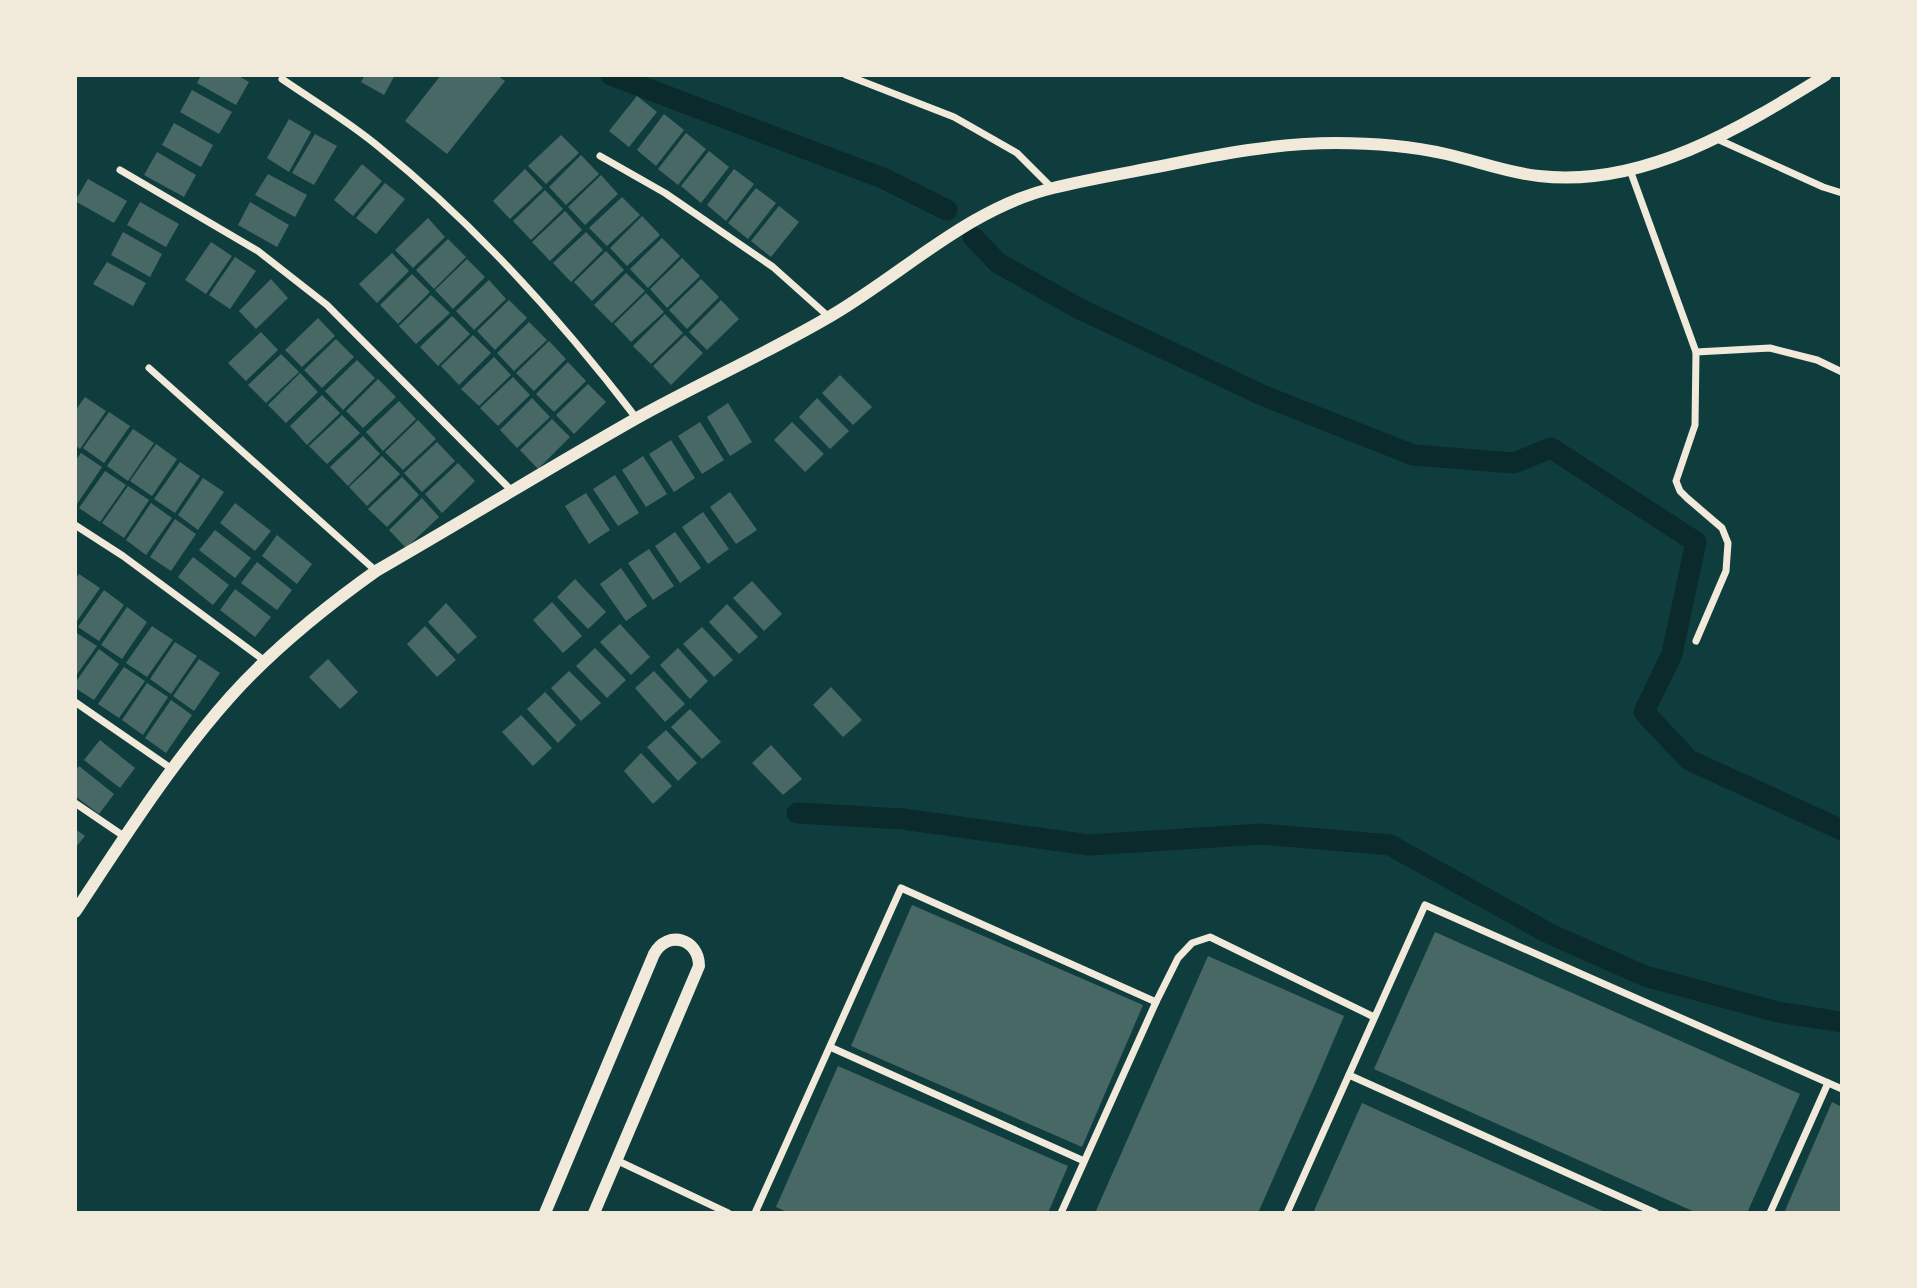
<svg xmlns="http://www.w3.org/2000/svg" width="1917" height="1288" viewBox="0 0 1917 1288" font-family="'Fira Sans Condensed',sans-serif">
	<rect width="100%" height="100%" fill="#0f3d3e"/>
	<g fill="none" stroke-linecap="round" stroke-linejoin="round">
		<g stroke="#0a2a2b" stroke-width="21">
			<path d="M611,75l274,104 62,31"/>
			<path d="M973,237l25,26 80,45 184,87 151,60 101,8 37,-15 145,94 -24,112 -28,58 45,48 153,70"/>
			<path d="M797,813l106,6 186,26 173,-11 128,11 158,88 97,43 133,36 64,10"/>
		</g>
	</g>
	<g fill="#486865">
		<path d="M201,75h36l12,7 -13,23 -39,-22z"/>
		<path d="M365,75h30l-11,20 -23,-13z"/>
		<path d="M441,75h56l8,6 -58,73 -42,-33z"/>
		<path d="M192,90l40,22 -13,22 -39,-22z"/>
		<path d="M637,96l20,16 -28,35 -20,-16z"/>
		<path d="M664,114l20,16 -28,36 -19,-16z"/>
		<path d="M289,119l22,13 -22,40 -22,-14z"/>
		<path d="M174,123l39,22 -12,22 -39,-22z"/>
		<path d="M686,133l20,16 -28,36 -20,-16z"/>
		<path d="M315,134l22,12 -23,39 -22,-12z"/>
		<path d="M561,135l18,18 -33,31 -18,-18z"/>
		<path d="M709,151l20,16 -28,36 -20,-17z"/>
		<path d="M157,152l39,23 -12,22 -40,-22z"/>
		<path d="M581,155l18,19 -33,31 -17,-18z"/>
		<path d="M362,164l20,17 -29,35 -19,-16z"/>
		<path d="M525,169l18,19 -33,31 -17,-18z"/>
		<path d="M734,169l20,15 -28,37 -19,-16z"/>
		<path d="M268,174l39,21 -12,22 -40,-22z"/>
		<path d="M601,175l17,19 -33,31 -17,-18z"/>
		<path d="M88,179l39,22 -13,22 -39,-22z"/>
		<path d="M385,183l20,16 -29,35 -20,-16z"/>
		<path d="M756,188l20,15 -28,36 -20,-16z"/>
		<path d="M545,190l18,19 -32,31 -18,-19z"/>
		<path d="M622,197l18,18 -33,31 -18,-18z"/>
		<path d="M140,202l39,22 -13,23 -39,-22z"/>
		<path d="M250,202l39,23 -12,22 -39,-22z"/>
		<path d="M779,206l20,16 -28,35 -20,-16z"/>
		<path d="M565,211l17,19 -32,31 -18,-19z"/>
		<path d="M642,216l18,19 -33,31 -17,-18z"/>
		<path d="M428,218l17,19 -32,31 -18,-18z"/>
		<path d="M123,232l39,22 -12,23 -39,-22z"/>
		<path d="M586,232l17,18 -32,32 -18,-19z"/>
		<path d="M662,238l18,18 -32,32 -18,-19z"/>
		<path d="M448,239l18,18 -32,32 -18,-19z"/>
		<path d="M211,242l21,14 -26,38 -21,-14z"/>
		<path d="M606,251l18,19 -32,31 -18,-19z"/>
		<path d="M392,253l17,18 -32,32 -18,-19z"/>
		<path d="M235,257l21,14 -26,38 -21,-14z"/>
		<path d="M682,258l18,18 -33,32 -17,-19z"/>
		<path d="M467,259l18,18 -32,32 -18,-19z"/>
		<path d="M107,262l39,21 -13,23 -40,-22z"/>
		<path d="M626,273l19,18 -33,32 -18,-18z"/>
		<path d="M412,274l18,18 -32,32 -18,-19z"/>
		<path d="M271,279l17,19 -32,31 -17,-18z"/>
		<path d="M701,279l18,18 -32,32 -18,-19z"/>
		<path d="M489,280l17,19 -32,31 -18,-19z"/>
		<path d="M646,293l18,19 -33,30 -17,-18z"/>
		<path d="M431,295l19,18 -34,31 -17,-18z"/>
		<path d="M509,300l18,18 -32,32 -18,-19z"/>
		<path d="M721,300l18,19 -32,31 -18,-18z"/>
		<path d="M665,314l18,19 -32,31 -18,-18z"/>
		<path d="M452,316l18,18 -32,32 -18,-19z"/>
		<path d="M318,318l17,18 -33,31 -17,-17z"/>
		<path d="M529,322l18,18 -33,31 -17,-18z"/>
		<path d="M261,332l17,18 -32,31 -18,-18z"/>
		<path d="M473,335l18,18 -32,32 -18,-19z"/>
		<path d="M685,335l18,18 -32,32 -18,-19z"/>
		<path d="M336,339l18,18 -32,31 -18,-18z"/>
		<path d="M549,341l17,18 -32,32 -18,-18z"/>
		<path d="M281,354l18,18 -33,31 -18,-18z"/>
		<path d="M494,357l17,18 -32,31 -18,-17z"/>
		<path d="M357,360l18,18 -32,32 -18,-19z"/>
		<path d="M568,362l18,19 -32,31 -18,-18z"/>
		<path d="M300,373l18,19 -32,31 -18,-18z"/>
		<path d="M840,375l32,32 -19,18 -31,-32z"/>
		<path d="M513,377l17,18 -32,31 -18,-18z"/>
		<path d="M378,379l18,18 -33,31 -17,-17z"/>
		<path d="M588,384l18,18 -32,32 -18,-19z"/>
		<path d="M322,395l18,18 -33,32 -17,-19z"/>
		<path d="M85,397l21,14 -26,38 -5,-4v-34z"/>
		<path d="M532,398l18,19 -33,31 -17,-18z"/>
		<path d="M817,398l32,33 -19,18 -31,-32z"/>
		<path d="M399,401l17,18 -33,32 -17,-19z"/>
		<path d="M728,403l24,39 -22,14 -23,-39z"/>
		<path d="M109,412l21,14 -26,37 -21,-15z"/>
		<path d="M342,415l18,18 -33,31 -18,-18z"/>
		<path d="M552,419l18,18 -32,32 -18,-19z"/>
		<path d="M418,420l18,19 -33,31 -18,-18z"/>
		<path d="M700,422l24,38 -22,14 -24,-38z"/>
		<path d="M792,422l32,32 -19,18 -31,-32z"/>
		<path d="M133,429l21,14 -26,38 -21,-15z"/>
		<path d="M363,436l17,18 -32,32 -18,-19z"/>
		<path d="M671,440l24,38 -21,14 -25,-38z"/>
		<path d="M437,442l18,19 -33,31 -18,-19z"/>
		<path d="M156,444l21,15 -25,37 -22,-15z"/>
		<path d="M81,453l21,14 -27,40v-46z"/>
		<path d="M382,456l18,18 -33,32 -18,-19z"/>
		<path d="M643,456l24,38 -21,13 -24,-37z"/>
		<path d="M180,462l20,14 -25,37 -21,-14z"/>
		<path d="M458,463l17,18 -33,32 -17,-19z"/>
		<path d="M105,471l21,14 -26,37 -21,-14z"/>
		<path d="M615,475l24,38 -21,13 -25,-37z"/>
		<path d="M402,477l17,18 -32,32 -19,-18z"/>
		<path d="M203,478l21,14 -26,38 -20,-15z"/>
		<path d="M128,486l21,14 -25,38 -22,-15z"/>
		<path d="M730,492l27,38 -21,14 -26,-37z"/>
		<path d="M586,493l24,37 -21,14 -24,-38z"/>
		<path d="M422,498l17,19 -33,31 -17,-18z"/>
		<path d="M151,503l21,15 -26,37 -20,-15z"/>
		<path d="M235,503l36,28 -16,20 -35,-28z"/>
		<path d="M703,512l26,37 -21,15 -26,-37z"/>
		<path d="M175,519l21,15 -25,37 -21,-14z"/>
		<path d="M215,530l36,28 -16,20 -36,-28z"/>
		<path d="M675,532l26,36 -21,15 -25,-37z"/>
		<path d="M277,535l35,29 -15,20 -35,-28z"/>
		<path d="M649,549l25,37 -21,14 -25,-37z"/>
		<path d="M193,557l36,28 -16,20 -35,-28z"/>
		<path d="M257,562l35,28 -15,20 -36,-27z"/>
		<path d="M621,568l26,38 -21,15 -26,-37z"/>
		<path d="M79,574l21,14 -25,36v-44z"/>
		<path d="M575,579l31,33 -18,17 -31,-32z"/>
		<path d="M752,581l30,33 -18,17 -31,-33z"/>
		<path d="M235,589l36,28 -16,20 -35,-27z"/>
		<path d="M104,590l20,15 -25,36 -21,-14z"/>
		<path d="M552,602l30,34 -19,17 -30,-33z"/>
		<path d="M446,603l31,34 -19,17 -30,-32z"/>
		<path d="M727,604l31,33 -19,17 -30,-32z"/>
		<path d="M127,607l20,15 -25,37 -21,-14z"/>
		<path d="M620,624l30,33 -19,18 -31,-33z"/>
		<path d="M152,626l21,14 -26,37 -21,-14z"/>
		<path d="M425,626l31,34 -19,17 -30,-33z"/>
		<path d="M702,627l31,33 -19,17 -31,-33z"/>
		<path d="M75,632l22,14 -22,31z"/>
		<path d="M175,642l22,14 -26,38 -21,-15z"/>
		<path d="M595,648l31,32 -19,18 -31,-32z"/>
		<path d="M678,648l30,33 -18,18 -30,-34z"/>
		<path d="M99,649l20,15 -25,36 -19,-12v-5z"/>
		<path d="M199,659l21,14 -26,38 -21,-15z"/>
		<path d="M328,659l30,33 -18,17 -31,-32z"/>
		<path d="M124,667l21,14 -26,37 -21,-14z"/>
		<path d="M569,671l32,32 -20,18 -30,-33z"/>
		<path d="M654,671l31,33 -20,18 -30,-34z"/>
		<path d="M147,683l21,14 -25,38 -21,-15z"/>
		<path d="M831,687l31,33 -19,17 -30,-32z"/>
		<path d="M545,692l31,33 -18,18 -31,-34z"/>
		<path d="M171,700l21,15 -26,38 -21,-15z"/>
		<path d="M690,709l31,33 -19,17 -31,-32z"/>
		<path d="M521,715l31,33 -19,18 -31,-34z"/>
		<path d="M666,730l31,33 -19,18 -31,-34z"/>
		<path d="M100,740l35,28 -15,20 -36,-28z"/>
		<path d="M771,745l31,34 -19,16 -31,-32z"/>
		<path d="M641,753l31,33 -19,18 -29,-33z"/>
		<path d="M79,766l35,28 -15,20 -24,-18v-25z"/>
		<path d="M75,829l10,7 -10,12z"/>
		<path d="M912,905l231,100 -61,142 -231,-101z"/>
		<path d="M1435,932l365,162 -53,119h-50l-323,-144z"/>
		<path d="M1208,956l136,60 -29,68 -57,129h-163z"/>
		<path d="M838,1066l230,100 -20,47h-259l-13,-6z"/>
		<path d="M1832,1102l10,5v106h-58z"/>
		<path d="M1362,1103l33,15 212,95h-294z"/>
	</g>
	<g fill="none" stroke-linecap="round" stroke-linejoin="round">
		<g stroke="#f1e9da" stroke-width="7">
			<path d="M846,75l108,42 63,36 35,35"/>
			<path d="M282,79c32,22 67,43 97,68 97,78 182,173 258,272"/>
			<path d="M1715,138l108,49 19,6"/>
			<path d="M600,156l65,37 108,74 56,50"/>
			<path d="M120,170l138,81 69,54 186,187"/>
			<path d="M1630,170l66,182 -1,73 -19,56 4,10 7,7 35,30 6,15 -2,28 -30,70"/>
			<path d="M1696,352l74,-4 47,12 25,12"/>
			<path d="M149,368l227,203"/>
			<path d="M75,525l48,31 142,105"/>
			<path d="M75,702l97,67"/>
			<path d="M75,803l50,34"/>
			<path d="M830,1047l254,114"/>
			<path d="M1349,1075l307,138"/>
			<path d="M616,1160l112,53"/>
			<path d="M755,1213l146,-325 255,114"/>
			<path d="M1061,1213l95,-211 22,-44 14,-15 18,-6 164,80"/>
			<path d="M1287,1213l138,-308 417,184"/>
			<path d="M1770,1213l58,-130"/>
		</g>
		<g stroke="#f1e9da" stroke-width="12">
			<path d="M75,912c49,-74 97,-150 156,-216 43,-48 93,-88 145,-125 87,-50 173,-103 261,-153 65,-36 133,-66 197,-104 72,-43 136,-106 219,-126 36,-9 73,-15 109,-22 58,-12 115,-23 174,-23 36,0 74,3 110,11 31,7 62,19 93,22 104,12 202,-48 287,-101"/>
			<path d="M545,1213l109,-259c14,-25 45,-15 45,12l-105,247"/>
		</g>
	</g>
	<rect width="1917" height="1288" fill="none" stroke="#f1e9da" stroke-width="154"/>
</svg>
